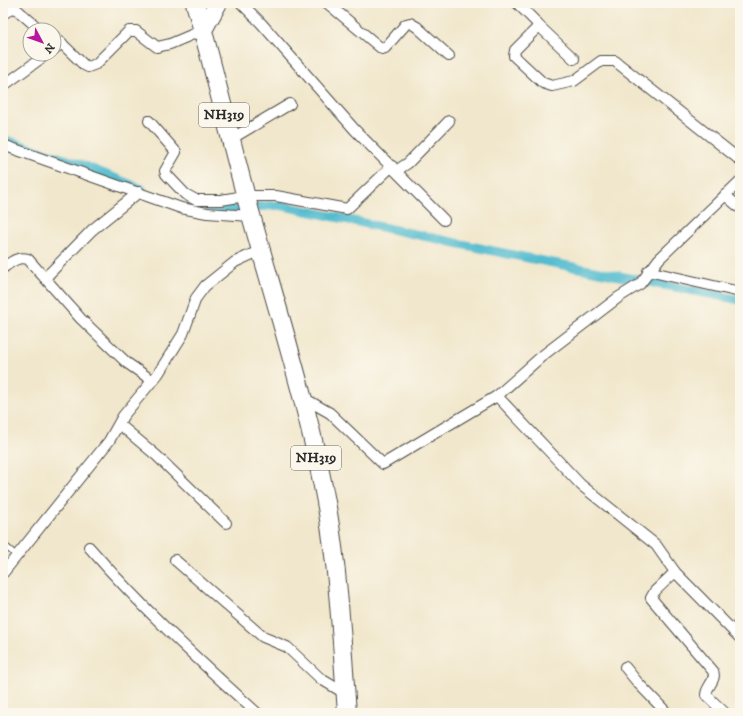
<svg xmlns="http://www.w3.org/2000/svg" width="743" height="716" viewBox="0 0 743 716" font-family="'IM FELL DW Pica',serif">
	<rect width="100%" height="100%" fill="#fbf7ec"/>
	<filter id="ink" filterUnits="userSpaceOnUse"><feTurbulence type="fractalNoise" baseFrequency=".025" numOctaves="2"/><feDisplacementMap in="SourceGraphic" scale="8" xChannelSelector="R" yChannelSelector="G"/><feConvolveMatrix kernelMatrix="1 2 1 2 8 2 1 2 1" color-interpolation-filters="sRGB"/></filter>
	<filter id="wash" filterUnits="userSpaceOnUse"><feTurbulence type="fractalNoise" baseFrequency=".012" numOctaves="4" result="noise"/><feDisplacementMap in="SourceGraphic" scale="16" xChannelSelector="R" yChannelSelector="G"/><feGaussianBlur stdDeviation="0.9" result="paint"/><feColorMatrix in="noise" values="0 0 0 0 0 0 0 0 0 0 0 0 0 0 0 0 0 1.4 0 .05"/><feComposite in="paint" operator="in"/></filter>
	<g filter="url(#wash)">
		<rect width="100%" height="100%" fill="#f1e7cc"/>
		<g fill="none" stroke-linecap="round" stroke-linejoin="round">
			<g stroke="#53bccf" stroke-width="9">
				<path d="M3,139l74,24 65,26"/>
				<path d="M207,208l22,1 50,-4 224,48 237,47"/>
			</g>
		</g>
	</g>
	<g filter="url(#ink)">
		<g fill="none" stroke-linecap="round" stroke-linejoin="round">
			<g stroke="#494743" stroke-width="7">
				<path id="lane" d="M3,544l14,12"/>
			</g>
			<g stroke="#494743" stroke-width="12">
				<g id="street">
					<path d="M241,3l20,20 94,107 89,90"/>
					<path d="M327,3l55,46 3,-1 21,-24 4,-1 7,4 32,29"/>
					<path d="M517,3l19,19 2,5 -23,23 -1,6 29,27 9,3 22,-5 27,-20h14l125,99"/>
					<path d="M3,14l11,-7 24,21 5,2"/>
					<path d="M538,25l36,34"/>
					<path d="M54,36l30,29 4,2 8,-3 33,-33h7l21,16 13,-3 33,-14"/>
					<path d="M54,49l8,-6"/>
					<path d="M3,86l44,-32"/>
					<path d="M149,121l27,31 -11,19 1,3 19,20 11,6h25l24,-4h31l71,13 45,-43"/>
					<path d="M231,139l59,-35"/>
					<path d="M3,145l178,63 26,5 44,3"/>
					<path d="M396,171l12,-8 41,-42"/>
					<path d="M725,195l15,13"/>
					<path d="M3,268c8,-6 15,-12 25,-9l53,60 46,44 26,18"/>
					<path d="M648,271l92,21"/>
					<path d="M45,278l47,-48 47,-38"/>
					<path d="M497,396l84,89 75,60 19,27 65,66"/>
					<path d="M302,397l28,16 53,51 114,-68 45,-40 77,-59 21,-13 19,-25 81,-78"/>
					<path d="M119,424l38,32 69,67"/>
					<path d="M89,547c52,60 109,113 168,166"/>
					<path d="M175,560l88,77 24,10 34,32 25,15"/>
					<path d="M675,572l-20,19 -4,7 62,73c4,10 -7,15 -7,24l19,18"/>
					<path d="M3,573l106,-132 14,-25 35,-42 25,-40 13,-36 9,-12 30,-24 26,-12"/>
					<path d="M625,667l13,16 29,30"/>
				</g>
			</g>
			<g stroke="#494743" stroke-width="20">
				<g id="highway">
					<path d="M195,3c20,68 35,137 54,205 28,101 61,202 79,305 11,65 14,134 19,200"/>
					<path d="M203,30l15,-27"/>
				</g>
			</g>
			<use href="#lane" stroke="#fff" stroke-width="5"/>
			<use href="#street" stroke="#fff" stroke-width="10"/>
			<use href="#highway" stroke="#fff" stroke-width="18"/>
		</g>
	</g>
	<g text-anchor="middle" dominant-baseline="central" stroke-width="3" stroke-linejoin="round" paint-order="stroke">
		<g fill="#fbf7ec" stroke="#696865" stroke-width="1">
			<rect x="199" y="103" width="50" height="24" rx="3"/>
			<rect x="291" y="446" width="50" height="24" rx="3"/>
		</g>
		<g font-size="14" font-weight="bold" fill="#2b2b2b">
			<text x="224" y="115">NH319</text>
			<text x="316" y="458">NH319</text>
		</g>
	</g>
	<rect width="743" height="716" fill="none" stroke="#fbf7ec" stroke-width="16"/>
	<g transform="translate(42 42) rotate(131)"><circle r="19" fill="#fbf7ec" stroke="#a8a59f"/>
	<path d="M0-3L7 15L0 10L-7 15Z" fill="#b5179e"/>
	<text y="-6" font-size="11" font-weight="bold" text-anchor="middle" fill="#2b2b2b">N</text>
	</g>
</svg>
